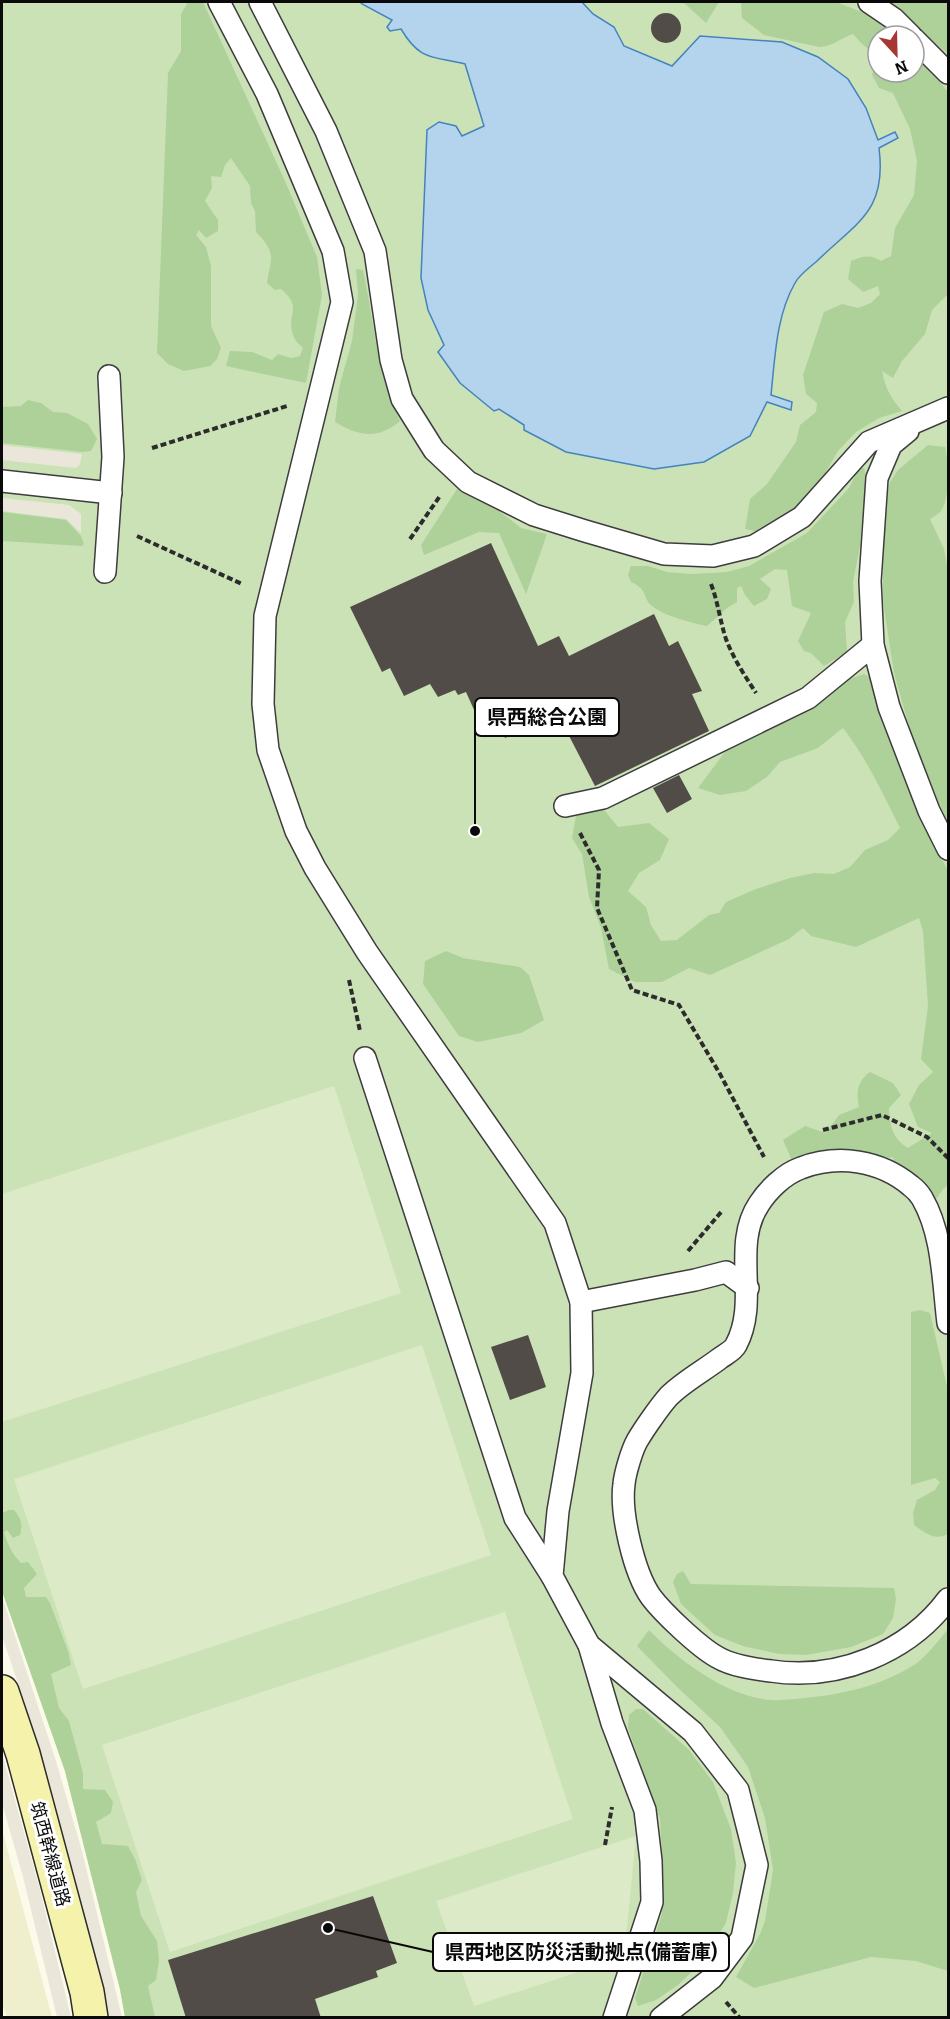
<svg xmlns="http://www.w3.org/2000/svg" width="950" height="2019" viewBox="0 0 950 2019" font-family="Bitter,'Noto Sans JP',serif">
	<rect width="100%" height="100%" fill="#fcfae9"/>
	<path fill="#efeecd" d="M2,1829l23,87 27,101h-45l-5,-14z"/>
	<path fill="#cbe2b7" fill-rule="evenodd" d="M2,2h946v2015h-823l-5,-28 -55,-218 -63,-180zM878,36h36v36h-36z"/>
	<g fill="#aed199">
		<path d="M188,2h15l82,179 32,76 5,38 -16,88 -80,-17 4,-15 22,1 20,8 6,-6 13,4 9,-2 3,-8c-3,-3 -8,-7 -9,-11 -10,-22 11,-28 -13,-48l-6,1 -8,-7c4,-27 10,-29 -11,-51l-1,-21 -4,-8 -1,-17 -19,-28 -6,7 -4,12 -10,-1 1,12 -7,13 13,19v11l-12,7 -7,-8 -3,5 10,12 5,19v60l10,22 -4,11 -7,7 -26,5 -16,-7 -11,-11 11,-280 13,-22v-37z"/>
		<path d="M683,2h36l-13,21z"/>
		<path d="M737,2h99l36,14 22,20h-16v36h36v-18l12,10 22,28v202l-16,16 -7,24 -23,27 -9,17 -11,-7c3,17 9,27 20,40l-23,7 -23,14 -18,19 -14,24 -27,32 -42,24 -10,-2 5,-30 17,-15 29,-42 4,-17 16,-13 1,-9 -11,-9 -3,-19 21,-63 18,-8 16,4 13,-5 9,-9 -2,-8 -15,6 -15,-13 3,-18c11,-5 19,-7 30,0l10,-5 4,-28 19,-33 3,-34 -7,-32 -17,-36 -14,-5 -7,-13 3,-12 -1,-9 -13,-11 -8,-9c-12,4 -21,13 -34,13l-55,-12 -22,-17 -1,-15z"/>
		<path d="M887,2h61v53l-1,-2z"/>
		<path d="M356,269l7,1c11,51 14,104 37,151 -22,19 -42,15 -65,1l4,-34 13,-47 6,-46z"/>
		<path d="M28,400l13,3 12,9 14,1 21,11 9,15 -6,12 -9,1 -80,-9v-36l19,-1z"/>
		<path d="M928,445l17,2c4,16 5,52 -4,64 -2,3 -8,6 -11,8l14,30 4,21v253l-9,-19 -28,-71 -17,-60 -11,-72v-56l3,-46 4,-17 8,-12z"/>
		<path d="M859,468h5l2,8 -6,70 -7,36 1,20 -9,20 2,30 -23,14 -13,-13 -7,-2 -6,-10 13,-28 -19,-7 -5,-36 -12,-1 -15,10 11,10 -4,10 -13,7 -9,-11 -4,-9 -4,2v14l-10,6 -20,18c-15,-3 -43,-10 -55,-20 -10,-8 -3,-16 -21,-24l-3,-7 3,-9h17l19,6 24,2 36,-2 22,-6 58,-33 42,-45z"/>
		<path d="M457,489l41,21 23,18 26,6 -21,60 -27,-61 -20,-1 -55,23 -3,-10z"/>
		<path d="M2,512l64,8 15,16 3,8 -2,2 -80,-5z"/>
		<path d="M864,674l7,4 11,44 36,90 30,59v314l-5,4 -6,9 -12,5 -30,-36 -2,-10 -26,7 -74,-1 -10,-23 22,-14 21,7 13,-18 20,-8c-3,-14 -2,-26 11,-35l23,11 8,12 -12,13c1,18 3,30 19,40l24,-15 -14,-6 -9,-23 10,-19 14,-13 -12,-13 7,-53 -5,-75 -4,-13 -63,29 -45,-11 -8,-8 -14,11 -79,36 -21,-7 -27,14h-27l-26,-13 -8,-41 -12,-31 -7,-43 -10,-16 4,-22 8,-12 16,1 18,22 31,-4 20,16 -9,21 -21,13 -11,18 18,16 5,18 10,16 16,-1 32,-25 10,-2 7,-11 30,-13 34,-11 24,-5 20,1 16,-7 15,-17 23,-10 12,-12c-17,-34 -33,-69 -57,-100l-25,20 -38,14 -13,15 -21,14 -26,4 -22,-7 29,-39 39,-17 45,-23 10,-11 28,-19z"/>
		<path d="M446,951l17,7 57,9 9,8 15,45 -23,13 -43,9 -19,-6 -36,-52 2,-23z"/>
		<path d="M920,1310l10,3 18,78v143c-13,7 -23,-1 -34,-9l-1,-12 4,-13 18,-10 5,-8 -5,-4 -24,7v-173z"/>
		<path d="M9,1510h5c7,8 9,14 6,25l-7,3 -6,-8 -3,2c3,11 8,22 17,31l7,-1 9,12 -13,14 2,9h20l4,6 18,48 3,14 -20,9 8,34 10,13 14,52v16l22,1 8,12 -2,11 -15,9 6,22 26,2 7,13 7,21 -6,12 5,24 16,25 2,19 -3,20 -8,6 7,31h-30l-5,-28 -55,-218 -63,-180v-78z"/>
		<path d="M683,1571l8,13 203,4 2,11 -3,19 -10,16 -32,13 -45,8 -27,-1 -36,-8 -28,-11 -34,-31 -8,-22 4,-8z"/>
		<path d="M948,1629v342l-32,-10 -45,-4 -117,31 -18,-11 24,-43 5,-13 8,-51 -8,-52 -17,-51 -28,-40 -43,-40 -40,-41 12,-16c30,31 79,67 122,70 8,1 16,-1 23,-1 42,-3 87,-12 123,-36 11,-9 22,-23 31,-34z"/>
		<path d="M636,1709h7l46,41 24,32 18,47 5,34 -3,30 -7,30 -25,40 -23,22 -22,15 -18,6 -3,-8 27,-84 1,-42 -3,-53 -32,-91 1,-13z"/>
	</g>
	<g fill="#dceac8">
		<path d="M334,1086l67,207 -399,129v-228z"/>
		<path d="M422,1345l69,210 -408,134 -69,-210z"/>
		<path d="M505,1612l68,207 -403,133 -68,-207z"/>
		<path d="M636,1836l-12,121 -150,49 -38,-105z"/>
	</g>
	<g fill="#eae7da">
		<path d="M2,445l80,9 -2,10 -4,4 -74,-8z"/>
		<path d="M2,498l67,7 12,9v19l-15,-14 -64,-8z"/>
		<path d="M2,1596l54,165 26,90 40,166h-13l-36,-147 -49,-169 -22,-65z"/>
		<path d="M2,1753l38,137 31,127h-14l-34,-140 -21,-74z"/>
	</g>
	<path fill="#b4d4ee" stroke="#4483bc" stroke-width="1.5" d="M360,2h222l11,12 21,13 10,19 48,20 28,-30 82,6 36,15 30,22 18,29 12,32 17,-8 3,6 -19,10c8,63 -21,73 -62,113 -7,6 -18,14 -22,22 -19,33 -20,75 -24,112l21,7 -1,8 -24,-8 -17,34 -46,26 -50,7 -88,-17 -42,-22v-5l-25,-16 -5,2 -34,-28 -22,-31 6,-7 -16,-35 -7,-32 6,-148 12,-8 17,4 6,10 22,-10 -19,-62c-33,-8 -45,-3 -64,-35l-11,2 -3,-4 5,-7 -30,-16z"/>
	<g fill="#514c47">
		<circle cx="666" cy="28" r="15"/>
		<path d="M491,543l47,103 21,-10 10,20 85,-42 15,32 9,-5 24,50 -10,3 17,37 -114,55 -29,-56 -18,7 -6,-15 -37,16 -14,-33 -16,7 -9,-20 -8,3 -3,-5 -17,7 -8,-13 -26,12 -14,-28 -8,4 -32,-65z"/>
		<path d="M679,775l13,24 -25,14 -14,-25z"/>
		<path d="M528,1335l18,52 -36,13 -19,-53z"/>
		<path d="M373,1896l24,67 -21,8 2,6 -63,22 6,19h-135l-18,-58z"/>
	</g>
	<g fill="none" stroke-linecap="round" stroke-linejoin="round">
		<g stroke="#3d3d3d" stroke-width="24">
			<g id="lane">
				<path d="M219,2l48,92 66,157 9,51 -77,314 -2,88 5,46 28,81 19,37 52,84 188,271 26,79 1,71 -24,138 -6,65 37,69 104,87 45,58 19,75 -15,73 -30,40 -51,40"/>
				<path d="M260,2l66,129 49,120 16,109 11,39 32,51 34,32 66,33 51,16 79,23 49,2 41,-10 48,-29 67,-75 79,-34"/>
				<path d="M869,2l25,17 17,17"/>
				<path d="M914,39l34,34"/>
				<path d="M908,431l-17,14 -14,33 -7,103 3,64 16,62 40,104 19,38"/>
				<path d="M2,481l109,12"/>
				<path d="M105,572l8,-115 -4,-81"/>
				<path d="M565,806l38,-8 205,-100 65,-53"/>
				<path d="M365,1058l150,460 37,58"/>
				<path d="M581,1302l114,-22 31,-8 22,16"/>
				<path d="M948,1323c-5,-41 -5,-89 -26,-125 -3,-5 -7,-9 -11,-12 -31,-26 -73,-32 -110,-18 -17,6 -33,22 -42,36 -28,42 1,96 -23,141 -3,6 -12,10 -17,14 -16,12 -36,23 -50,37 -9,10 -25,33 -32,45 -5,9 -12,32 -13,43 -4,29 10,89 27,113 12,16 48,50 66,60 15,9 37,12 54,14 66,10 137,-18 177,-72"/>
				<path d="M589,1645l23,78 33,87 6,51 1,41 -38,116"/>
			</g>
		</g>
		<g stroke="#2c2c2c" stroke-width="36">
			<path id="secondary" d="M2,1692l21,62 64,238 4,26"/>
		</g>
		<g stroke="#2c2c2c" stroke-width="4" stroke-dasharray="6 3" stroke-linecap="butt">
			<path d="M152,448l135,-42"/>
			<path d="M137,536l105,48"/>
			<path d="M410,539l30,-43"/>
			<path d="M711,584c7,18 9,37 15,55 7,19 19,37 30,54"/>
			<path d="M580,833l19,37 -2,38 35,82 47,15 41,69 44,83"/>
			<path d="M349,980l11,51"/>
			<path d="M823,1130l59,-15 45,22 21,21"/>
			<path d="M688,1251l34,-40"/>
			<path d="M605,1845l7,-38"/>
			<path d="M726,2002l14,16"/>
		</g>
		<use href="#lane" stroke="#fff" stroke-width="21"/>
		<use href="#secondary" stroke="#f5f2ab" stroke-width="33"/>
	</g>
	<g text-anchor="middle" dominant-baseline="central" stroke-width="6" stroke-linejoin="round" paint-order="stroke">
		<g font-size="18" fill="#0a0a0a" stroke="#fff">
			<text transform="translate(50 1854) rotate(75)">筑西幹線道路</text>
		</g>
	</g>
	<path fill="none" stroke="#0a0a0a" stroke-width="2" d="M475 831L475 717M328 1928L433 1952"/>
	<g fill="#0a0a0a" stroke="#fff" stroke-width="2">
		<circle cx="475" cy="831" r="6"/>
		<circle cx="328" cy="1928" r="6"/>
	</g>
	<g fill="#fff" stroke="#0a0a0a" stroke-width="2">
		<rect x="475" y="698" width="144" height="38" rx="6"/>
		<rect x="433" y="1933" width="296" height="38" rx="6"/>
	</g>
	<g font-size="20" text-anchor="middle" font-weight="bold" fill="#0a0a0a">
		<text x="547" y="724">県西総合公園</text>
		<text x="581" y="1959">県西地区防災活動拠点(備蓄庫)</text>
	</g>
	<rect width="950" height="2019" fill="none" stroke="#0a0a0a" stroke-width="6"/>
	<g transform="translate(896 54) rotate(158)"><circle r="28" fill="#ffffff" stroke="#9d9d9d" stroke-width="1.5"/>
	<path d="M0-4.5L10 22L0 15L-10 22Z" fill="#a83634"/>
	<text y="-9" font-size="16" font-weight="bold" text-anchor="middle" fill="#0a0a0a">N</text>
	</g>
</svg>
